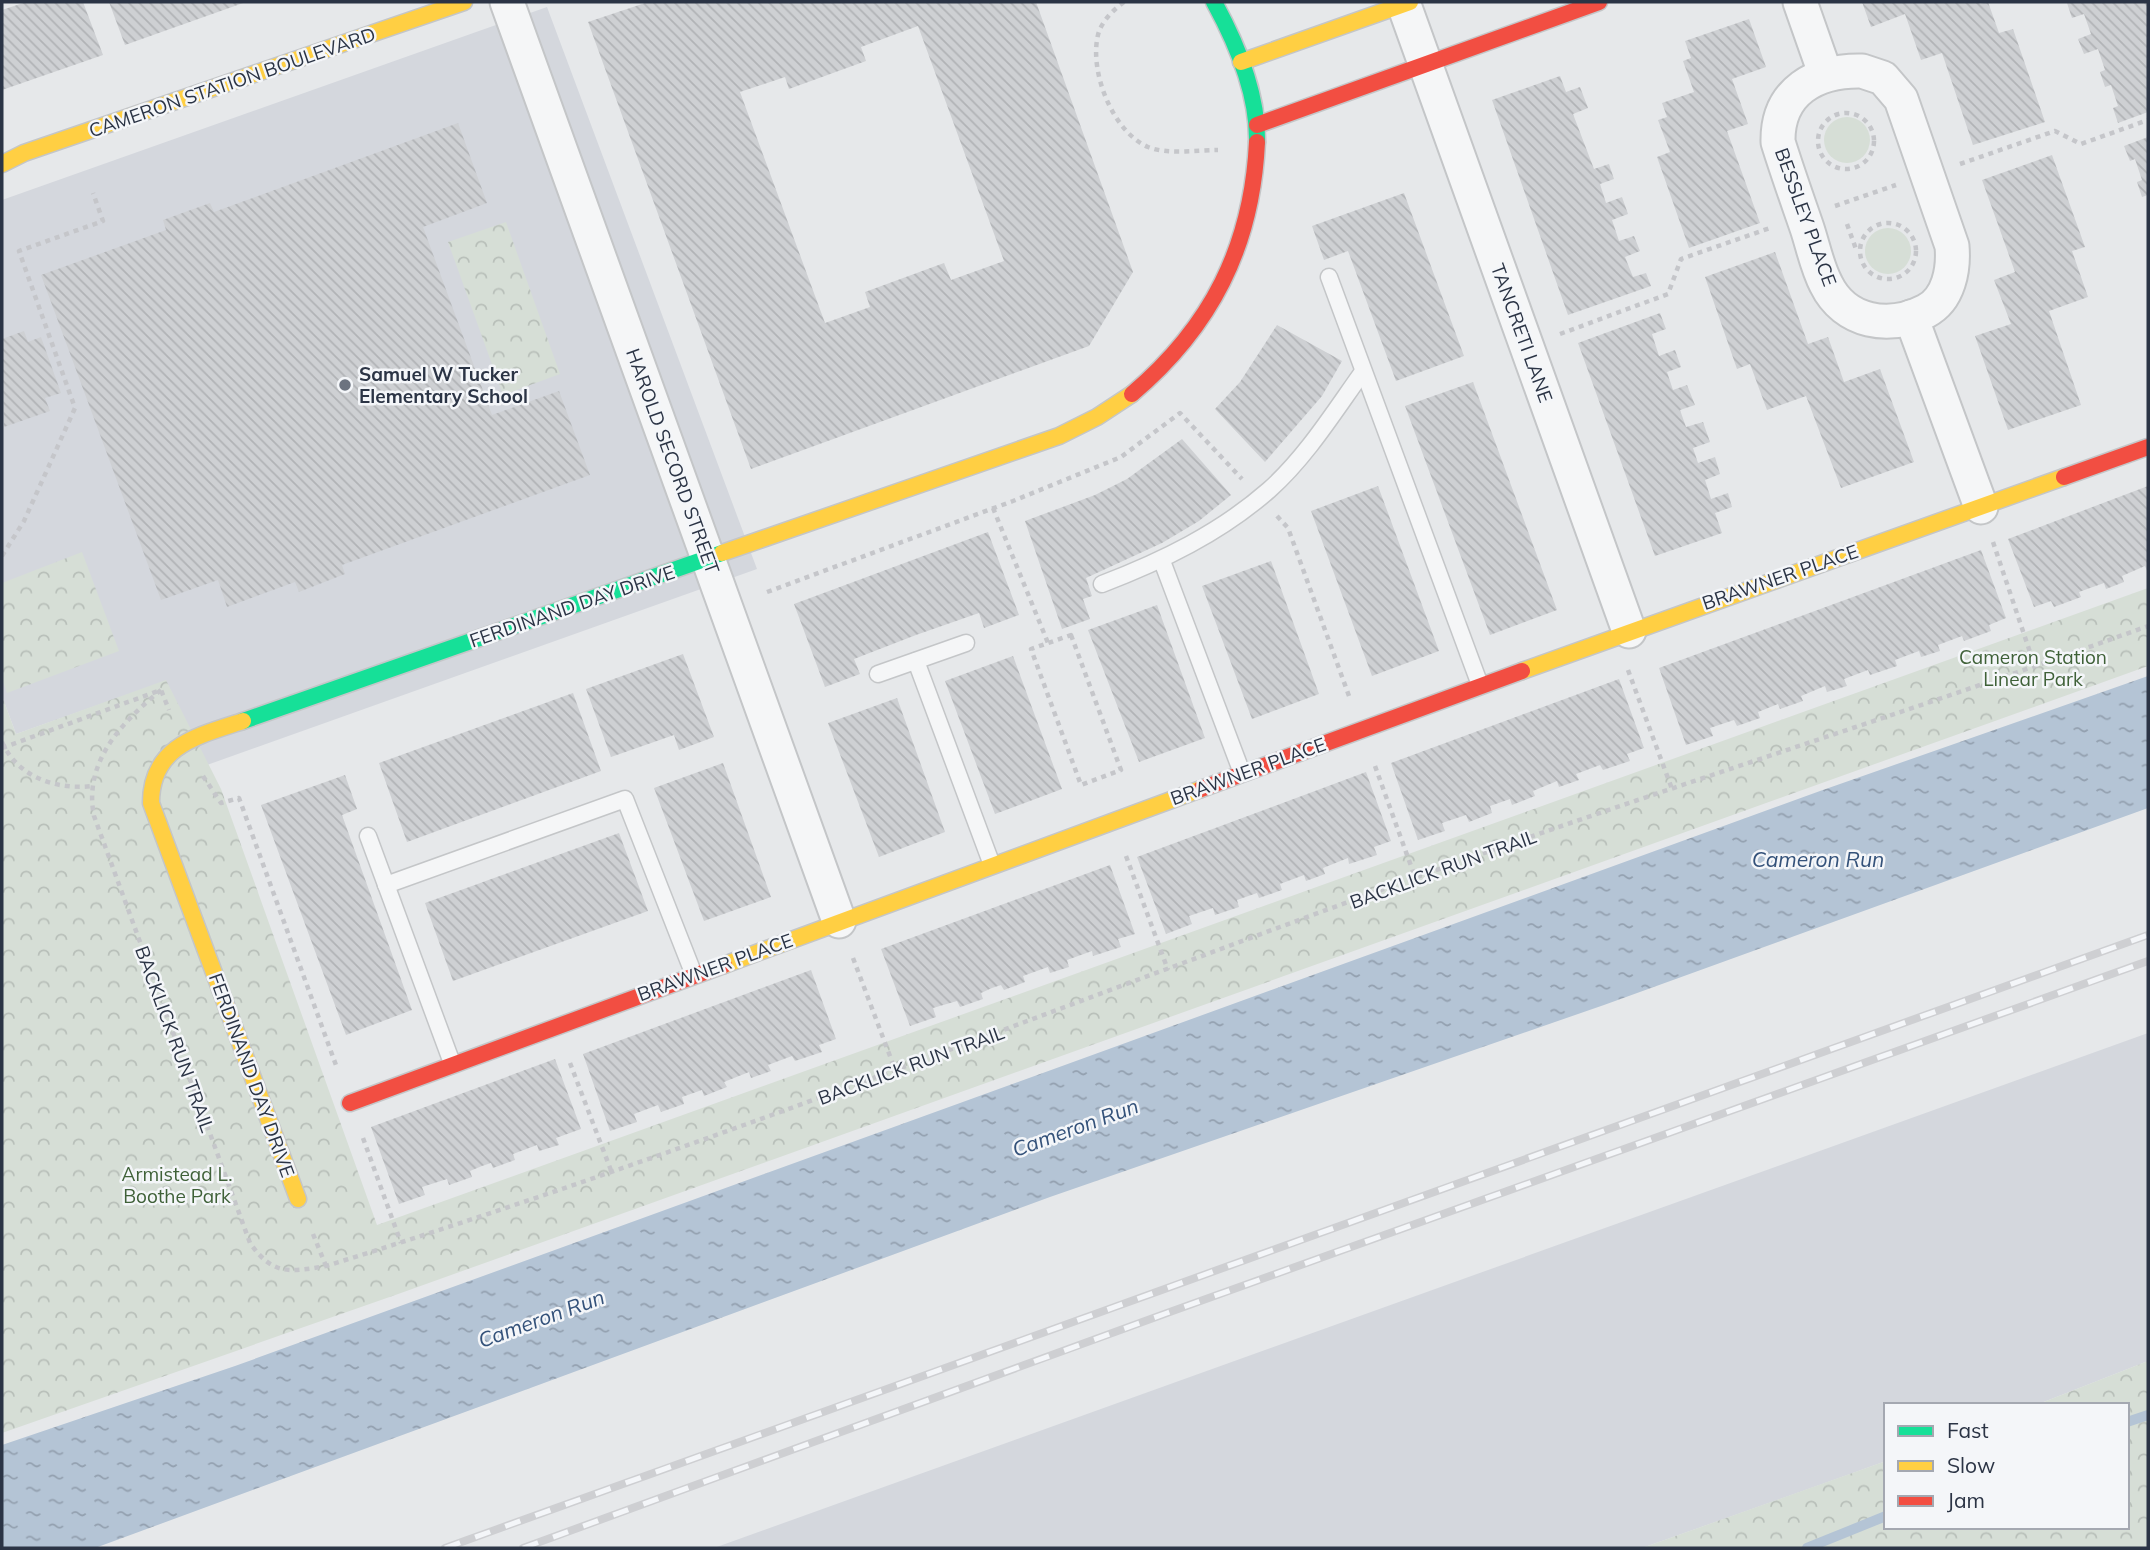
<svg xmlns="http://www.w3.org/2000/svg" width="2150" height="1550" viewBox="0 0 2150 1550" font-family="Mulish,sans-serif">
	<defs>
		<pattern id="forest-crowns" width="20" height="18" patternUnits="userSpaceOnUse" patternTransform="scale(1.75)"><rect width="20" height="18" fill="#d6ded6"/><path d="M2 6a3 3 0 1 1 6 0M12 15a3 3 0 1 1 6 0" fill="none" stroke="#b8bfb9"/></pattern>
		<pattern id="water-ripples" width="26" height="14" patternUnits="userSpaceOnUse" patternTransform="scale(1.75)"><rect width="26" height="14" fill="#b4c4d5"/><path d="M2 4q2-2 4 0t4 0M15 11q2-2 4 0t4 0" fill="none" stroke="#93a0af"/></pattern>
		<pattern id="building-back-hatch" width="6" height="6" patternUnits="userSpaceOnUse" patternTransform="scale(1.75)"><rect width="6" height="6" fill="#ced0d3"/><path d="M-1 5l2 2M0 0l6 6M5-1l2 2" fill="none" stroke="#b1b3b6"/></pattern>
	</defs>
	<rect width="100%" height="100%" fill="#e6e8ea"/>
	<g fill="#d4d7dd">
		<path d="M547,7l210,562 -550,196 -41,-84 -150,53 -14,-38v-496z"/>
		<path d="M2148,1033v328l-112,44h-150v56l-61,22 -183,65h-928z"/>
	</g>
	<g fill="#d6ded6">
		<circle cx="1847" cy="140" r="23"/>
		<circle cx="1888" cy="251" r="23"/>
	</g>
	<g fill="url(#forest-crowns)">
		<path d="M506,222l54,152 -57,21 -55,-153z"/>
		<path d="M82,552l37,99 -112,42 -5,-14v-96z"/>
		<path d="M2148,588v78l-1747,627 -399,140v-737l14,38 150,-54 55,109 156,436z"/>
		<path d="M2148,1361v187h-506l244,-87v66h241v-122h-91z"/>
	</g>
	<path fill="url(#water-ripples)" d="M2148,676v132l-544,197 -554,192 -955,351h-93v-103l233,-79 1585,-575z"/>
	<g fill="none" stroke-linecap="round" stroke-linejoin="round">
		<g stroke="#b4c4d5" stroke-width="10">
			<path d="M2127,1422l21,-7"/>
			<path d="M1807,1548l79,-32"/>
		</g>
	</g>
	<g fill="url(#building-back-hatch)" fill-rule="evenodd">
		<path d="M26,2h57l20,53 -101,35v-80z"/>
		<path d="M109,2h137l-121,43z"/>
		<path d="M648,2h388l97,270 -44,74 -338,123 -163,-447zM918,26l86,235 -53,19 -7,-17 -79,29 5,15 -45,16 -85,-231 45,-15 4,12 77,-28 -5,-14z"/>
		<path d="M1862,2h117l1,2 8,-2 11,31 14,-4 32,93 -72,23 -31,-92 -21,7 -16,-46 -34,13z"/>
		<path d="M2071,2h77v110l-30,11 -5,-15 5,-2 -7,-21 -6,2 -5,-15 5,-2 -7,-21 -14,5 -6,-15 13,-5 -7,-20 -12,4 -5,-15z"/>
		<path d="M1749,19l17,48 -34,12 16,45 -21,7 33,92 -71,25 -32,-91 13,-5 -12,-32 9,-3 -5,-14 32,-11 -11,-31 8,-3 -6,-17z"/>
		<path d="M1560,76l6,16 14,-5 8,21 -15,6 21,55 15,-5 5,15 -14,5 6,19 16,-6 6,17 -16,6 7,21 15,-5 6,15 -15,6 8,20 13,-4 5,13 -83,29 -76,-215z"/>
		<path d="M458,123l29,80 -64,24 69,188 67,-24 31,84 -248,90 3,9 -46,18 -4,-10 -68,25 -9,-27 -57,20 -120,-325 125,-45 -3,-10 47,-17 4,9z"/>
		<path d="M2148,137v58l-6,2 -5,-15 5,-2 -7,-21 -5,2 -6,-15z"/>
		<path d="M2052,155l33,92 -13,4 16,46 -39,14 32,94 -73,25 -33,-94 36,-12 -17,-44 21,-8 -33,-92z"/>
		<path d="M1404,193l60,163 -68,25 -48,-130 -24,9 -12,-34z"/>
		<path d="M1775,252l33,92 20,-7 16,45 36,-13 34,93 -73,26 -35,-92 -39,14 -17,-46 -13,5 -32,-92z"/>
		<path d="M1660,313l6,16 -14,5 7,22 16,-6 6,17 -14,5 6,18 14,-5 8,20 -15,5 6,17 17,-5 7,20 -17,6 5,15 17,-6 5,17 -15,6 6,19 17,-6 4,14 -17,6 7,20 -67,23 -77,-213z"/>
		<path d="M1277,325l65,36 -20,35 -57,66 -50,-53 25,-27z"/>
		<path d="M24,331l4,11 13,-5 20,56 -16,5 5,13 -46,16 -2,-88z"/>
		<path d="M1473,382l84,228 -67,25 -85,-229z"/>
		<path d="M1182,439l49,56 -32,26 -37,22 -76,35 6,18 -9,3 7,20 -28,10 -37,-108 70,-26 32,-16z"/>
		<path d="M1378,486l61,165 -67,25 -61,-165z"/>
		<path d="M2148,486v87l-3,-7 -23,10 2,6 -18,7 -2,-6 -25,9 2,5 -27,10 -3,-6 -17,6 -26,-68z"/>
		<path d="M988,532l31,83 -35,13 -5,-15 -63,22 -62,24 6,15 -35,13 -31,-83z"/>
		<path d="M1981,550l25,68 -17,7 2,6 -27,10 -2,-5 -24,9 2,6 -19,6 -2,-6 -24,9 2,6 -27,9 -2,-5 -24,9 3,7 -20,6 -2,-6 -24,10 2,5 -23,8 -2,-5 -20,8 2,6 -23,8 -3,-6 -24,8 3,8 -27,9 -27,-77z"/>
		<path d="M1271,561l48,133 -67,25 -50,-133z"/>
		<path d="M1157,605l48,133 -66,24 -51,-132z"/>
		<path d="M683,654l31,83 -35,13 -5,-15 -63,22 -25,-68z"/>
		<path d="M1013,656l49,133 -67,25 -50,-133z"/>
		<path d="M1619,679l25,69 -17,6 3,7 -27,9 -3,-5 -24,9 3,6 -20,7 -2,-6 -24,10 2,5 -23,9 -2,-6 -20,7 2,7 -23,9 -3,-7 -24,8 3,8 -27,9 -27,-77z"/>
		<path d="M573,693l28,78 -194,71 -28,-79z"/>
		<path d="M897,698l48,134 -66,25 -51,-134z"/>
		<path d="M723,763l48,134 -67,24 -50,-133z"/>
		<path d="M1366,772l25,69 -17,6 3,8 -28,9 -1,-6 -25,10 2,6 -19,7 -2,-6 -24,9 2,6 -23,8 -2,-5 -20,7 2,7 -24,8 -2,-7 -24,8 3,8 -26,10 -29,-77z"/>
		<path d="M345,775l12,34 -15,6 70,195 -66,25 -85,-230z"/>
		<path d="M619,833l29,78 -195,70 -28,-78z"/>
		<path d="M1110,865l25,69 -17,5 3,8 -28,9 -1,-5 -25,9 2,7 -19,6 -2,-6 -25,9 2,6 -21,8 -3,-5 -9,3 -11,5 2,6 -23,8 -3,-6 -24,7 3,9 -26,9 -29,-77z"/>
		<path d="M811,970l25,69 -17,6 3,7 -27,9 -3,-5 -24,9 3,6 -20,7 -2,-6 -25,10 3,5 -23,9 -2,-6 -20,7 2,7 -23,8 -3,-7 -24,9 3,8 -27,9 -27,-77z"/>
		<path d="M555,1059l26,70 -25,9 3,7 -20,6 -2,-6 -24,9 2,6 -22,8 -2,-5 -9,3 -12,5 2,6 -23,8 -2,-6 -25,8 3,8 -26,9 -28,-77z"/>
	</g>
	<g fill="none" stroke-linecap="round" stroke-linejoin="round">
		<g stroke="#c4c6c8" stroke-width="19">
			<g id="lane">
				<path d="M1329,277l151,408"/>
				<path d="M1162,561l80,212"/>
				<path d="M1102,584c60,-23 118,-51 167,-94 37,-33 65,-78 93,-117"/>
				<path d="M916,661l76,204"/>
				<path d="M878,674l88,-31"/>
				<path d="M368,836l84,227"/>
				<path d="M386,885l239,-86 69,176"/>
			</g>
		</g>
		<g stroke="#c4c6c8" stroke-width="37">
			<g id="street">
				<path d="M507,2l332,919"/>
				<path d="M1403,2l226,629"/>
				<path d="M1800,2l25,71"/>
				<path d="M1862,71l21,7 18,21 51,147c2,23 -3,53 -26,65 -37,19 -81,12 -100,-27 -9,-17 -13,-38 -19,-56 -10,-29 -20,-57 -29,-86 -1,-51 38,-72 84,-71z"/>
				<path d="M1911,317l70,190"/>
			</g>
		</g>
		<g stroke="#c4c6c8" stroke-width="19">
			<g id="fast">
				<path d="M1214,2c23,42 44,91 43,140"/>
				<path d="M243,721l479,-168"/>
			</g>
		</g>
		<g stroke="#c4c6c8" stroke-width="19">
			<g id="slow">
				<path d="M1241,62l169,-60"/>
				<path d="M2,164l22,-11 440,-151"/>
				<path d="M722,553l337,-117 38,-19 35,-23"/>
				<path d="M1522,671l542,-194"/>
				<path d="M243,721c-46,15 -92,25 -92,82l147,396"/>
				<path d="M724,965l477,-176"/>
			</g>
		</g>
		<g stroke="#c4c6c8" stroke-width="19">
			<g id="jam">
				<path d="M1257,125l342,-123"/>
				<path d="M1132,394c79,-67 120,-147 125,-252"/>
				<path d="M2064,477l84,-30"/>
				<path d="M1201,789l321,-118"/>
				<path d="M350,1103l374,-138"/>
			</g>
		</g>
		<g stroke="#c5c6ca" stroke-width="4.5" stroke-dasharray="5 5" stroke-linecap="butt">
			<path d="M1124,2c-11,8 -23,20 -26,33 -9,37 15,97 50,112 20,8 49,3 70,3"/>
			<circle cx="1846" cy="141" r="28"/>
			<path d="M1960,164l95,-33 26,13 67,-24"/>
			<path d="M1835,206l61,-21"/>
			<circle cx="1888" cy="251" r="28"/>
			<path d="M1847,224l10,28"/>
			<path d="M1560,334l108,-40 13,-35 89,-31"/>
			<path d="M993,508l55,135"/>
			<path d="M1277,516l11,12 61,168"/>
			<path d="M1993,542l42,125"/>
			<path d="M2,556l22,-35 51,-113 -56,-157 84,-30 -10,-28"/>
			<path d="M767,592l246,-91 108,-44 59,-44 62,66"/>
			<path d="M1071,635l50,135 -40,15 -50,-136z"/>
			<path d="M1628,670l44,119"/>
			<path d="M161,690c-39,32 -78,72 -67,126l156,427c23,33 40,29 76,23 368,-114 726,-257 1088,-388 243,-88 491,-164 734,-252"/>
			<path d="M2,742c16,36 55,48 91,44"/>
			<path d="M2,748l159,-58 8,20"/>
			<path d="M1375,766l40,111"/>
			<path d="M203,776l18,27 18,-5 98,270"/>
			<path d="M1126,856l42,114"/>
			<path d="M853,958l43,114"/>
			<path d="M570,1063l42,110"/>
			<path d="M363,1138l38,105"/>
			<path d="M313,1234l13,32"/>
		</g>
		<use href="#lane" stroke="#f5f6f7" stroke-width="16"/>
		<use href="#street" stroke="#f5f6f7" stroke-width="33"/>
		<use href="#fast" stroke="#16e098" stroke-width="16"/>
		<use href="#slow" stroke="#ffcf43" stroke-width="16"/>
		<use href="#jam" stroke="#f24e42" stroke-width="16"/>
		<g stroke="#cecfd2" stroke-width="8">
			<g id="rail">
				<path d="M445,1548l1703,-613"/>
				<path d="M523,1548l644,-235 981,-352"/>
			</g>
		</g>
		<use href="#rail" stroke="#f4f6f9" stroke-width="5" stroke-dasharray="16" stroke-linecap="butt"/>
	</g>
	<circle fill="#6c737f" stroke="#f4f6f9" stroke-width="2.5" cx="345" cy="385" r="7"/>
	<g text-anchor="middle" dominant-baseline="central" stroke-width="5" stroke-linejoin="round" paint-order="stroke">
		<g font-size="19" fill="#2b3445" stroke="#f4f6f9">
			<text transform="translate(232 82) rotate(-19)">CAMERON STATION BOULEVARD</text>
			<text transform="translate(1806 217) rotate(70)">BESSLEY PLACE</text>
			<text transform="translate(1522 333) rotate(70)">TANCRETI LANE</text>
			<text transform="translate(673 461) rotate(70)">HAROLD SECORD STREET</text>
			<text transform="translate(1780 577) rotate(-19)">BRAWNER PLACE</text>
			<text transform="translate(572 606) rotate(-19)">FERDINAND DAY DRIVE</text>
			<text transform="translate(1248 771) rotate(-20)">BRAWNER PLACE</text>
			<text transform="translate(1443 869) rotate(-20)">BACKLICK RUN TRAIL</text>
			<text transform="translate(715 967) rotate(-20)">BRAWNER PLACE</text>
			<text transform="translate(175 1039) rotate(70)">BACKLICK RUN TRAIL</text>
			<text transform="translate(911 1065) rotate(-20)">BACKLICK RUN TRAIL</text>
			<text transform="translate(252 1075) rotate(70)">FERDINAND DAY DRIVE</text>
		</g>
		<g font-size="19" font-weight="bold" fill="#2b3445" stroke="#f4f6f9" text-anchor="start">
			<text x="359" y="374">Samuel W Tucker<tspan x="359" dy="22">Elementary School</tspan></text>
		</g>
		<g font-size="19" fill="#3f6138" stroke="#f4f6f9">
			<text x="2033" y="657">Cameron Station<tspan x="2033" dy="22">Linear Park</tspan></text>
			<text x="177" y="1174">Armistead L.<tspan x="177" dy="22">Boothe Park</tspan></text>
		</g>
		<g font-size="21" font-style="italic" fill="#34527a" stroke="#f4f6f9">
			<text x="1818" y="859">Cameron Run</text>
			<text transform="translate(1075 1127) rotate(-20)">Cameron Run</text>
			<text transform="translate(541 1318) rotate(-20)">Cameron Run</text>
		</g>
	</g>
	<rect width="2150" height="1550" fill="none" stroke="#2b3445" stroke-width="7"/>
	<rect x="1884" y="1403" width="245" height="126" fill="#f4f6f9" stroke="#a4a8b1" stroke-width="2"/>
	<rect x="1898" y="1426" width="35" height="10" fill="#16e098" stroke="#a4a8b1" stroke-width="2"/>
	<text x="1947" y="1438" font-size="21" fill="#2b3445">Fast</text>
	<rect x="1898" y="1461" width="35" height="10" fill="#ffcf43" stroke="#a4a8b1" stroke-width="2"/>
	<text x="1947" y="1473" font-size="21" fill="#2b3445">Slow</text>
	<rect x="1898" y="1496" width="35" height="10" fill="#f24e42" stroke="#a4a8b1" stroke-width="2"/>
	<text x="1947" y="1508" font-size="21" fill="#2b3445">Jam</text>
</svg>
